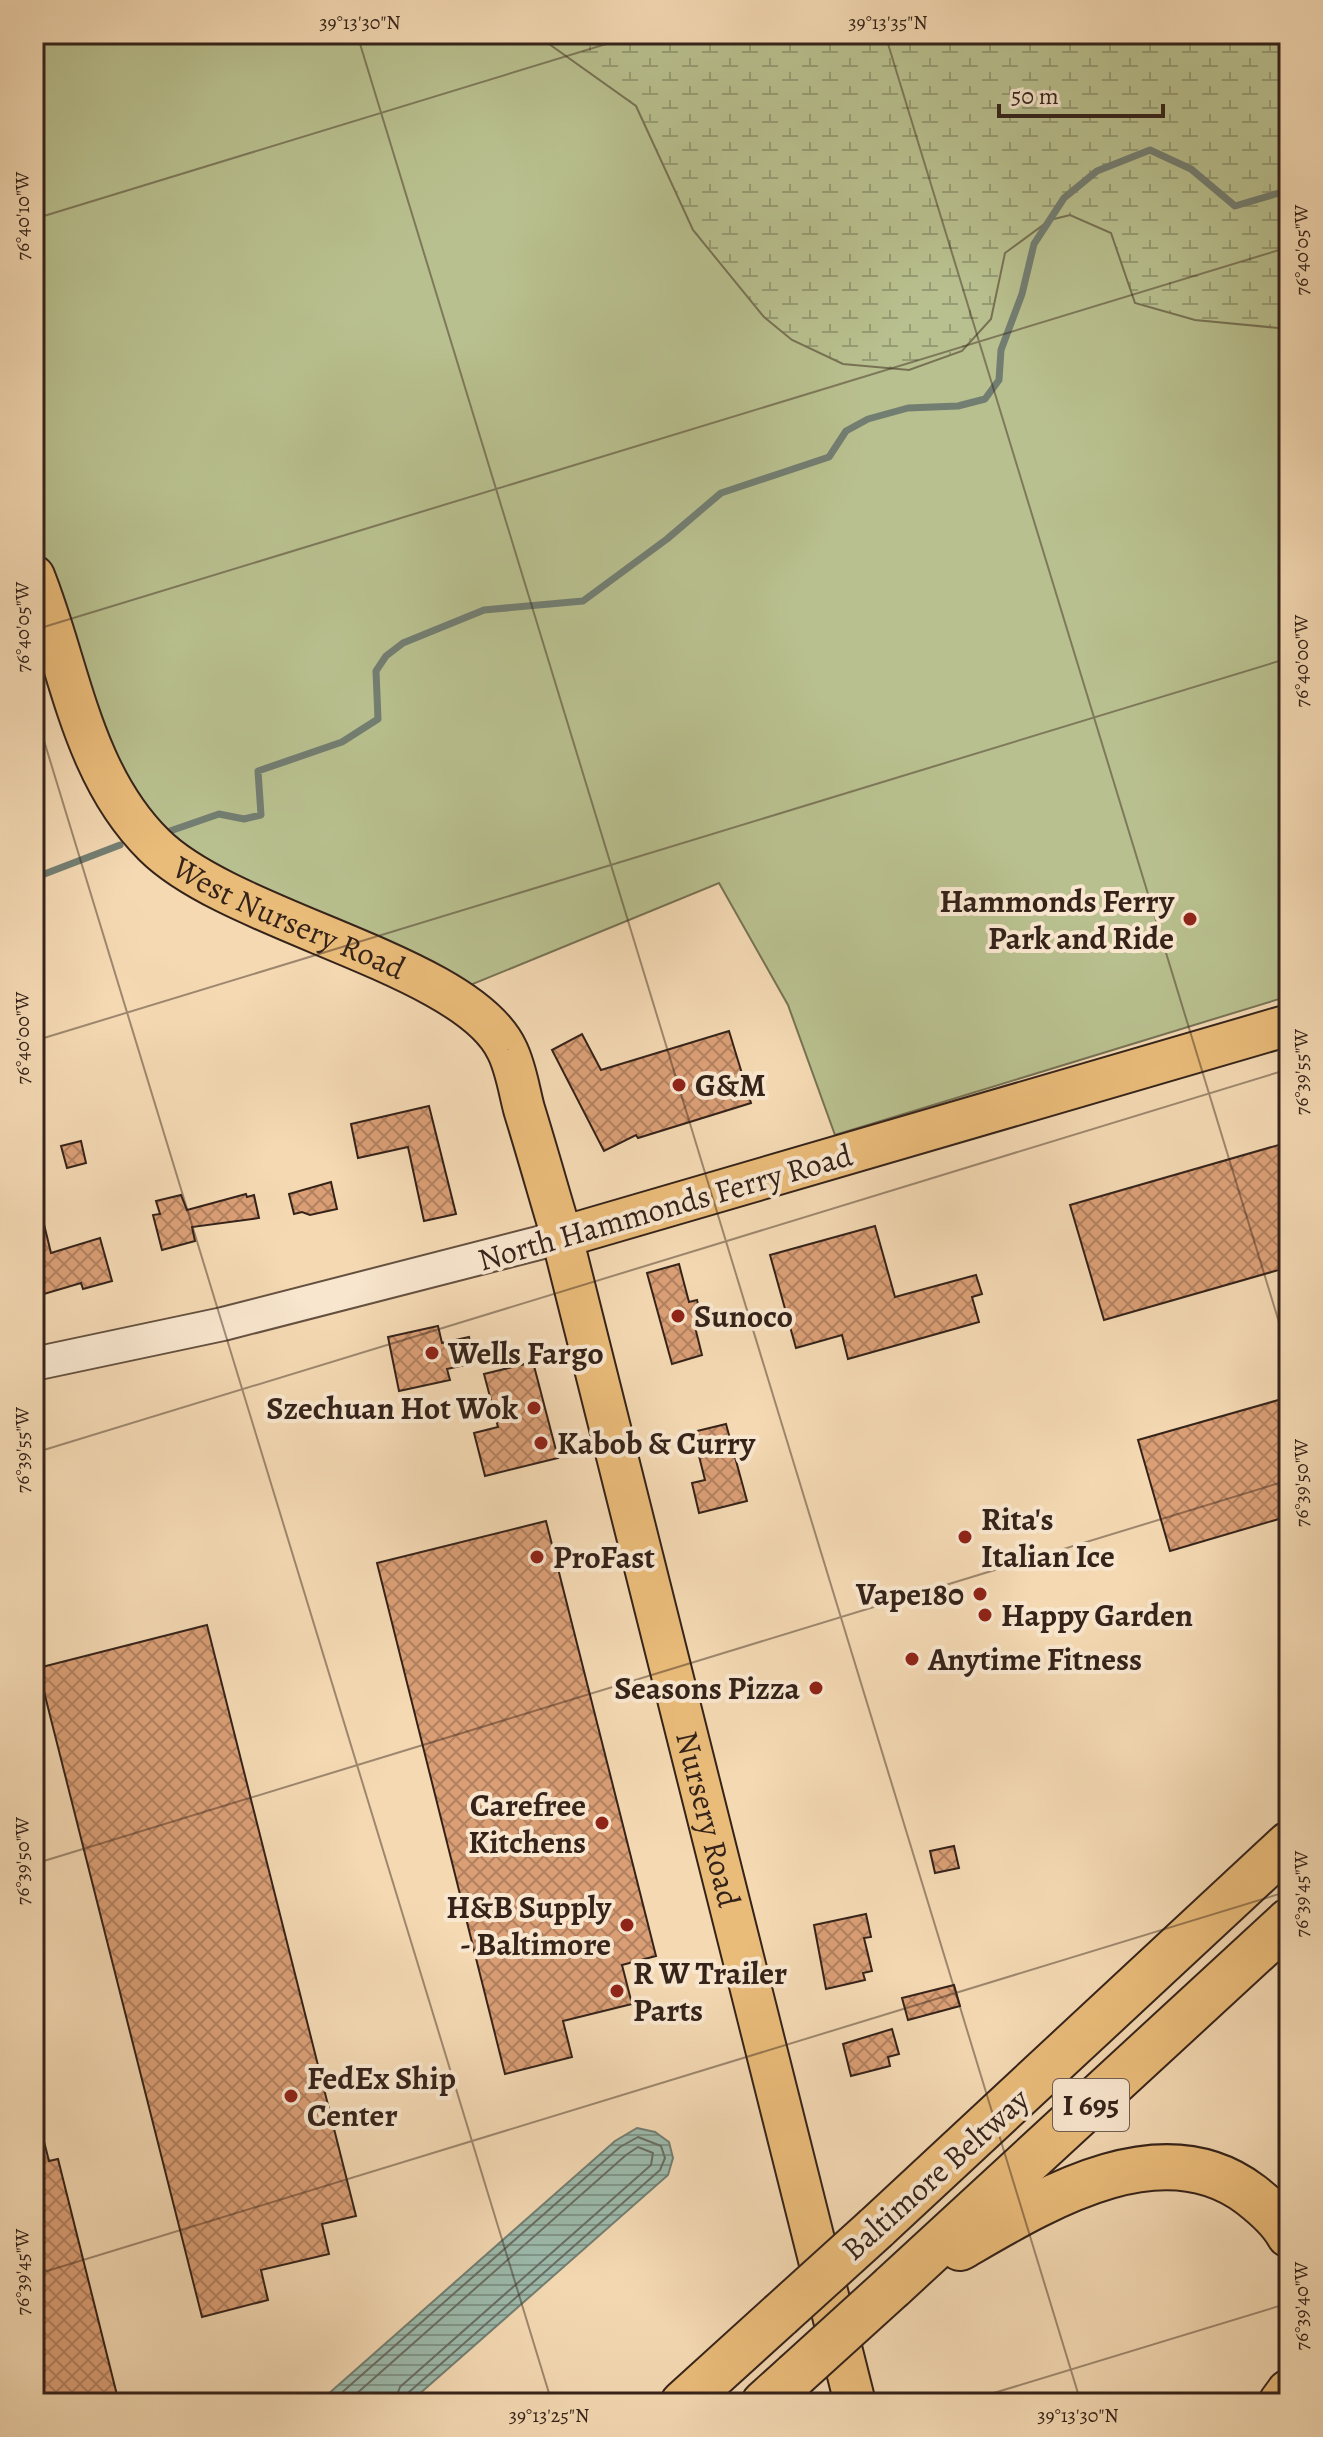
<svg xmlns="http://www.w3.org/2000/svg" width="1323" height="2437" viewBox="0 0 1323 2437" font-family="Alegreya,serif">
	<defs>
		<pattern id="wetland-marsh" width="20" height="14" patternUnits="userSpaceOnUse" patternTransform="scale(2)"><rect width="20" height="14" fill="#b9c08f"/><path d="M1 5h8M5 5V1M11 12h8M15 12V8" fill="none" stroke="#979c74"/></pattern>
		<pattern id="water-rules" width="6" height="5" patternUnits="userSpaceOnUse" patternTransform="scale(2)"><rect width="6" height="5" fill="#9cbaac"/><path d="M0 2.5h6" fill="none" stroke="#80978b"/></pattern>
		<pattern id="building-cross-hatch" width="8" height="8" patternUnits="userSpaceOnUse" patternTransform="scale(2)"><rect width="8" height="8" fill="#db9f76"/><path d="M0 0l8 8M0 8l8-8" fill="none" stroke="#b28160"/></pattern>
	</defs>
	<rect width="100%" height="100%" fill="#f4d9b3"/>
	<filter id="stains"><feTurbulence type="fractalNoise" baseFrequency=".0025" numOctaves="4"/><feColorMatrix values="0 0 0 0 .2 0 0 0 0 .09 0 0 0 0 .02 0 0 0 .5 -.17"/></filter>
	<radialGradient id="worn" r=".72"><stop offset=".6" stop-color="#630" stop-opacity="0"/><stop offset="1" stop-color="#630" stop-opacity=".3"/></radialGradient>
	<path fill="#b9c08f" stroke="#777254" stroke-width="2" d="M34,34h1255v962l-454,139 -47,-130 -69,-122 -251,103 -271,-126 -30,-23 -48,-69 -85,-235z"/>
	<path fill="url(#wetland-marsh)" stroke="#777254" stroke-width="2" d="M535,34h754v295l-94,-9 -60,-17 -24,-70 -41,-18 -20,5 -45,33 -14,66 -29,32 -53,19 -66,-6 -51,-24 -28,-23 -71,-87 -57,-124z"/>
	<path fill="url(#water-rules)" stroke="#737e72" stroke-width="2" d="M637,2128l18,4 14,10 4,16 -5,17 -259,228h-91l297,-262z"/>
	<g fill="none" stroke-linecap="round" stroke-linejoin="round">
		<g stroke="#686e63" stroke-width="2">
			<path d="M330,2403l290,-256 18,-10 23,9 4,12 -5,12 -252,223 -3,10"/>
			<path d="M346,2403l280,-248 12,-8 15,6 -2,12 -251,222 -6,16"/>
		</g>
		<g stroke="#737e72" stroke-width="7">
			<path d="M170,831l49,-17 25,5 17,-4 -3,-44 84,-29 36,-23 -2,-48 10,-15 17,-13 81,-33 99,-9 84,-62 54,-46 108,-36 17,-26 22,-12 40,-11 50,-2 27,-7 14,-19 2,-30 21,-56 12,-50 30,-46 33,-27 53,-21 41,19 44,37 54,-16"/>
			<path d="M34,878l86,-33"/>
		</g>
	</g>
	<g fill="url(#building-cross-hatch)" stroke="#35231a" stroke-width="2">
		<path d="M729,1031l22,72 -113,35 -2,-3 -32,16 -52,-101 30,-16 19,36z"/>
		<path d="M429,1106l27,108 -32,7 -16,-74 -50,11 -7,-34z"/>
		<path d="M81,1141l5,22 -19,5 -6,-22z"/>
		<path d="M1289,1142v125l-185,53 -34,-115z"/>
		<path d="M331,1182l6,27 -27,6 -8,-3 -8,2 -5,-20z"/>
		<path d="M246,1194l1,3 7,-2 5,23 -67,9 3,14 -33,9 -9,-35 7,-1 -4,-13 25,-6 6,15z"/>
		<path d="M41,1212l10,41 49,-15 12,43 -29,8 -2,-6 -47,14v-84z"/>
		<path d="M875,1226l20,71 81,-22 6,19 -10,3 7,25 -131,37 -6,-24 -46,13 -26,-93z"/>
		<path d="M679,1264l10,38 8,-2 4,16 -8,3 9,36 -30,9 -25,-91z"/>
		<path d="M438,1326l4,17 27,-6 5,26 -27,6 3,11 -51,11 -11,-54z"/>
		<path d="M533,1362l25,96 -73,18 -11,-43 24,-6 -14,-53z"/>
		<path d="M1289,1397v119l-119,35 -32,-111z"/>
		<path d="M726,1424l21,77 -48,12 -7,-30 13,-3 -12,-48z"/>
		<path d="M546,1521l110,435 -34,9 10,39 -69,17 9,36 -67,17 -128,-511z"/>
		<path d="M207,1625l149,591 -34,8 7,30 -68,16 7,30 -66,17 -164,-649z"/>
		<path d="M954,1846l5,22 -24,5 -5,-22z"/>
		<path d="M866,1914l5,23 -7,1 8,33 -9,2 2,7 -39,9 -12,-64z"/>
		<path d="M954,1985l6,21 -52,14 -6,-22z"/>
		<path d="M892,2029l7,25 -11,3 2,9 -39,10 -8,-32z"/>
		<path d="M40,2126l9,35 9,-2 61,244h-85v-276z"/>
	</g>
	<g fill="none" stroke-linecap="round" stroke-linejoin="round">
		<g stroke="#655040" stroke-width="36">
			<path id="minor" d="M34,1364l189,-40 339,-87"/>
		</g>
		<g stroke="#35231a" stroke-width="44">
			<g id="major">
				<path id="s1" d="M34,576c36,90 47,197 120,269 77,77 313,119 353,205 9,18 12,40 17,59 13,42 25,85 38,128l293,1166"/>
				<path d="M562,1237l727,-212"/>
			</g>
		</g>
		<g stroke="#35231a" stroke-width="48">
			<g id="highway">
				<path d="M876,2228l413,-384"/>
				<path d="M960,2248c81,-47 201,-122 291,-53 14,11 30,25 38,40"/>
				<path d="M892,2287l397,-366"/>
				<path d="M683,2403l97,-88"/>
				<path d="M764,2403l31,-28"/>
				<path d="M1281,2403l8,-11"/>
			</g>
		</g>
		<use href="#minor" stroke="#f8e6ce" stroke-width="32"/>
		<use href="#major" stroke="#eabc7a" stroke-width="40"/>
		<use href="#highway" stroke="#eabc7a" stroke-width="44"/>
		<g stroke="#35231a" stroke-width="48" stroke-linecap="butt">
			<g id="highway-bridge">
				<path d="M780,2315l96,-87"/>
				<path d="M795,2375l97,-88"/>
			</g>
		</g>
		<use href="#highway-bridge" stroke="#eabc7a" stroke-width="44"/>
	</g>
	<path fill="none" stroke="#35231a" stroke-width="2" stroke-opacity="0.45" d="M357,34l724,2369M885,34l404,1321M34,219l605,-185M34,630l1255,-383M34,708l518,1695M34,1041l1255,-383M34,1453l1255,-384M34,1864l1255,-384M34,2275l1255,-384M961,2403l328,-100"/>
	<g fill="#8f2418" stroke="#f8e6ce" stroke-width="3">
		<circle cx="1190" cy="919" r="8"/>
		<circle cx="679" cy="1085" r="8"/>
		<circle cx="678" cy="1316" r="8"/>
		<circle cx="432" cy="1353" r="8"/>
		<circle cx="534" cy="1408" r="8"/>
		<circle cx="541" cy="1443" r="8"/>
		<circle cx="965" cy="1537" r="8"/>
		<circle cx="537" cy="1557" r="8"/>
		<circle cx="980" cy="1594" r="8"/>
		<circle cx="985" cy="1615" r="8"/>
		<circle cx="912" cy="1659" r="8"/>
		<circle cx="816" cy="1688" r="8"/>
		<circle cx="602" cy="1823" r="8"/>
		<circle cx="627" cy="1925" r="8"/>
		<circle cx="617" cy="1991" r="8"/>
		<circle cx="291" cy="2096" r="8"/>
	</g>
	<g text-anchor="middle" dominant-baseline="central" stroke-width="8" stroke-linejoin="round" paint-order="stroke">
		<rect fill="#f8e6ce" stroke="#705e50" stroke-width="2" x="1053" y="2079" width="76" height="52" rx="6"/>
		<g font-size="30" font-weight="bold" fill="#35231a">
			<text x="1091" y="2105">I 695</text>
		</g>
		<g font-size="32" font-weight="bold" fill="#35231a" stroke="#f8e6ce" text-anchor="start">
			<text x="1174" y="901" text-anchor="end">Hammonds Ferry<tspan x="1174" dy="37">Park and Ride</tspan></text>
			<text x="695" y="1085">G&amp;M</text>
			<text x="694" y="1316">Sunoco</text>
			<text x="448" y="1353">Wells Fargo</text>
			<text x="518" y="1408" text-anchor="end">Szechuan Hot Wok</text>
			<text x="557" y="1443">Kabob &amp; Curry</text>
			<text x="981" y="1519">Rita's<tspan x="981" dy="37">Italian Ice</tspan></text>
			<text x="553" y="1557">ProFast</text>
			<text x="964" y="1594" text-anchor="end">Vape180</text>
			<text x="1001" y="1615">Happy Garden</text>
			<text x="928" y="1659">Anytime Fitness</text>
			<text x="800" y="1688" text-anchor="end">Seasons Pizza</text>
			<text x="586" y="1805" text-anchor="end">Carefree<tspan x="586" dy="37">Kitchens</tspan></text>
			<text x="611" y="1907" text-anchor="end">H&amp;B Supply<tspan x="611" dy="37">- Baltimore</tspan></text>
			<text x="633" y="1973">R W Trailer<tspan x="633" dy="37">Parts</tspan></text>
			<text x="307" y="2078">FedEx Ship<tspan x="307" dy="37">Center</tspan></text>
		</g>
		<g font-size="32" fill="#35231a" stroke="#f8e6ce">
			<text stroke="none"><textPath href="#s1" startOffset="452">West Nursery Road</textPath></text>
			<text transform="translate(665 1207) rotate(-16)">North Hammonds Ferry Road</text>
			<text stroke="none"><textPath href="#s1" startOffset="1506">Nursery Road</textPath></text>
			<text transform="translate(935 2174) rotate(-42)">Baltimore Beltway</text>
		</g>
	</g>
	<rect width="1323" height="2437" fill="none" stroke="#f4d9b3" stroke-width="88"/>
	<path d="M999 104v12h164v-12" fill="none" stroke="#35231a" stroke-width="4"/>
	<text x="1011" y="104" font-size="24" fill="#35231a" stroke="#f8e6ce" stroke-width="6" paint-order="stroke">50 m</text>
	<rect x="44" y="44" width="1235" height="2349" fill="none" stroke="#35231a" stroke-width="3"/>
	<g font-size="20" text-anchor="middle" fill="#35231a">
		<text x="360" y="29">39°13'30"N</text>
		<text x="888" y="29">39°13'35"N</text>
		<text transform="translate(22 216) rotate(-90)" y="7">76°40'10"W</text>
		<text transform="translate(1301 250) rotate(-90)" y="7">76°40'05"W</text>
		<text transform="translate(22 627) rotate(-90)" y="7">76°40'05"W</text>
		<text transform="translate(1301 661) rotate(-90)" y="7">76°40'00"W</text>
		<text transform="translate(22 1038) rotate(-90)" y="7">76°40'00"W</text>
		<text transform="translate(1301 1072) rotate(-90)" y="7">76°39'55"W</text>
		<text transform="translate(22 1450) rotate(-90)" y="7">76°39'55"W</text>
		<text transform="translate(1301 1483) rotate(-90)" y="7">76°39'50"W</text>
		<text transform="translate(22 1861) rotate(-90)" y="7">76°39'50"W</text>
		<text transform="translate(1301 1894) rotate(-90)" y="7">76°39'45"W</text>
		<text transform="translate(22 2272) rotate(-90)" y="7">76°39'45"W</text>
		<text transform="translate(1301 2306) rotate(-90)" y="7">76°39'40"W</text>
		<text x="549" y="2422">39°13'25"N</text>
		<text x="1078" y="2422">39°13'30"N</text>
	</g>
	<rect width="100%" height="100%" filter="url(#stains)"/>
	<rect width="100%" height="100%" fill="url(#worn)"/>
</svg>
